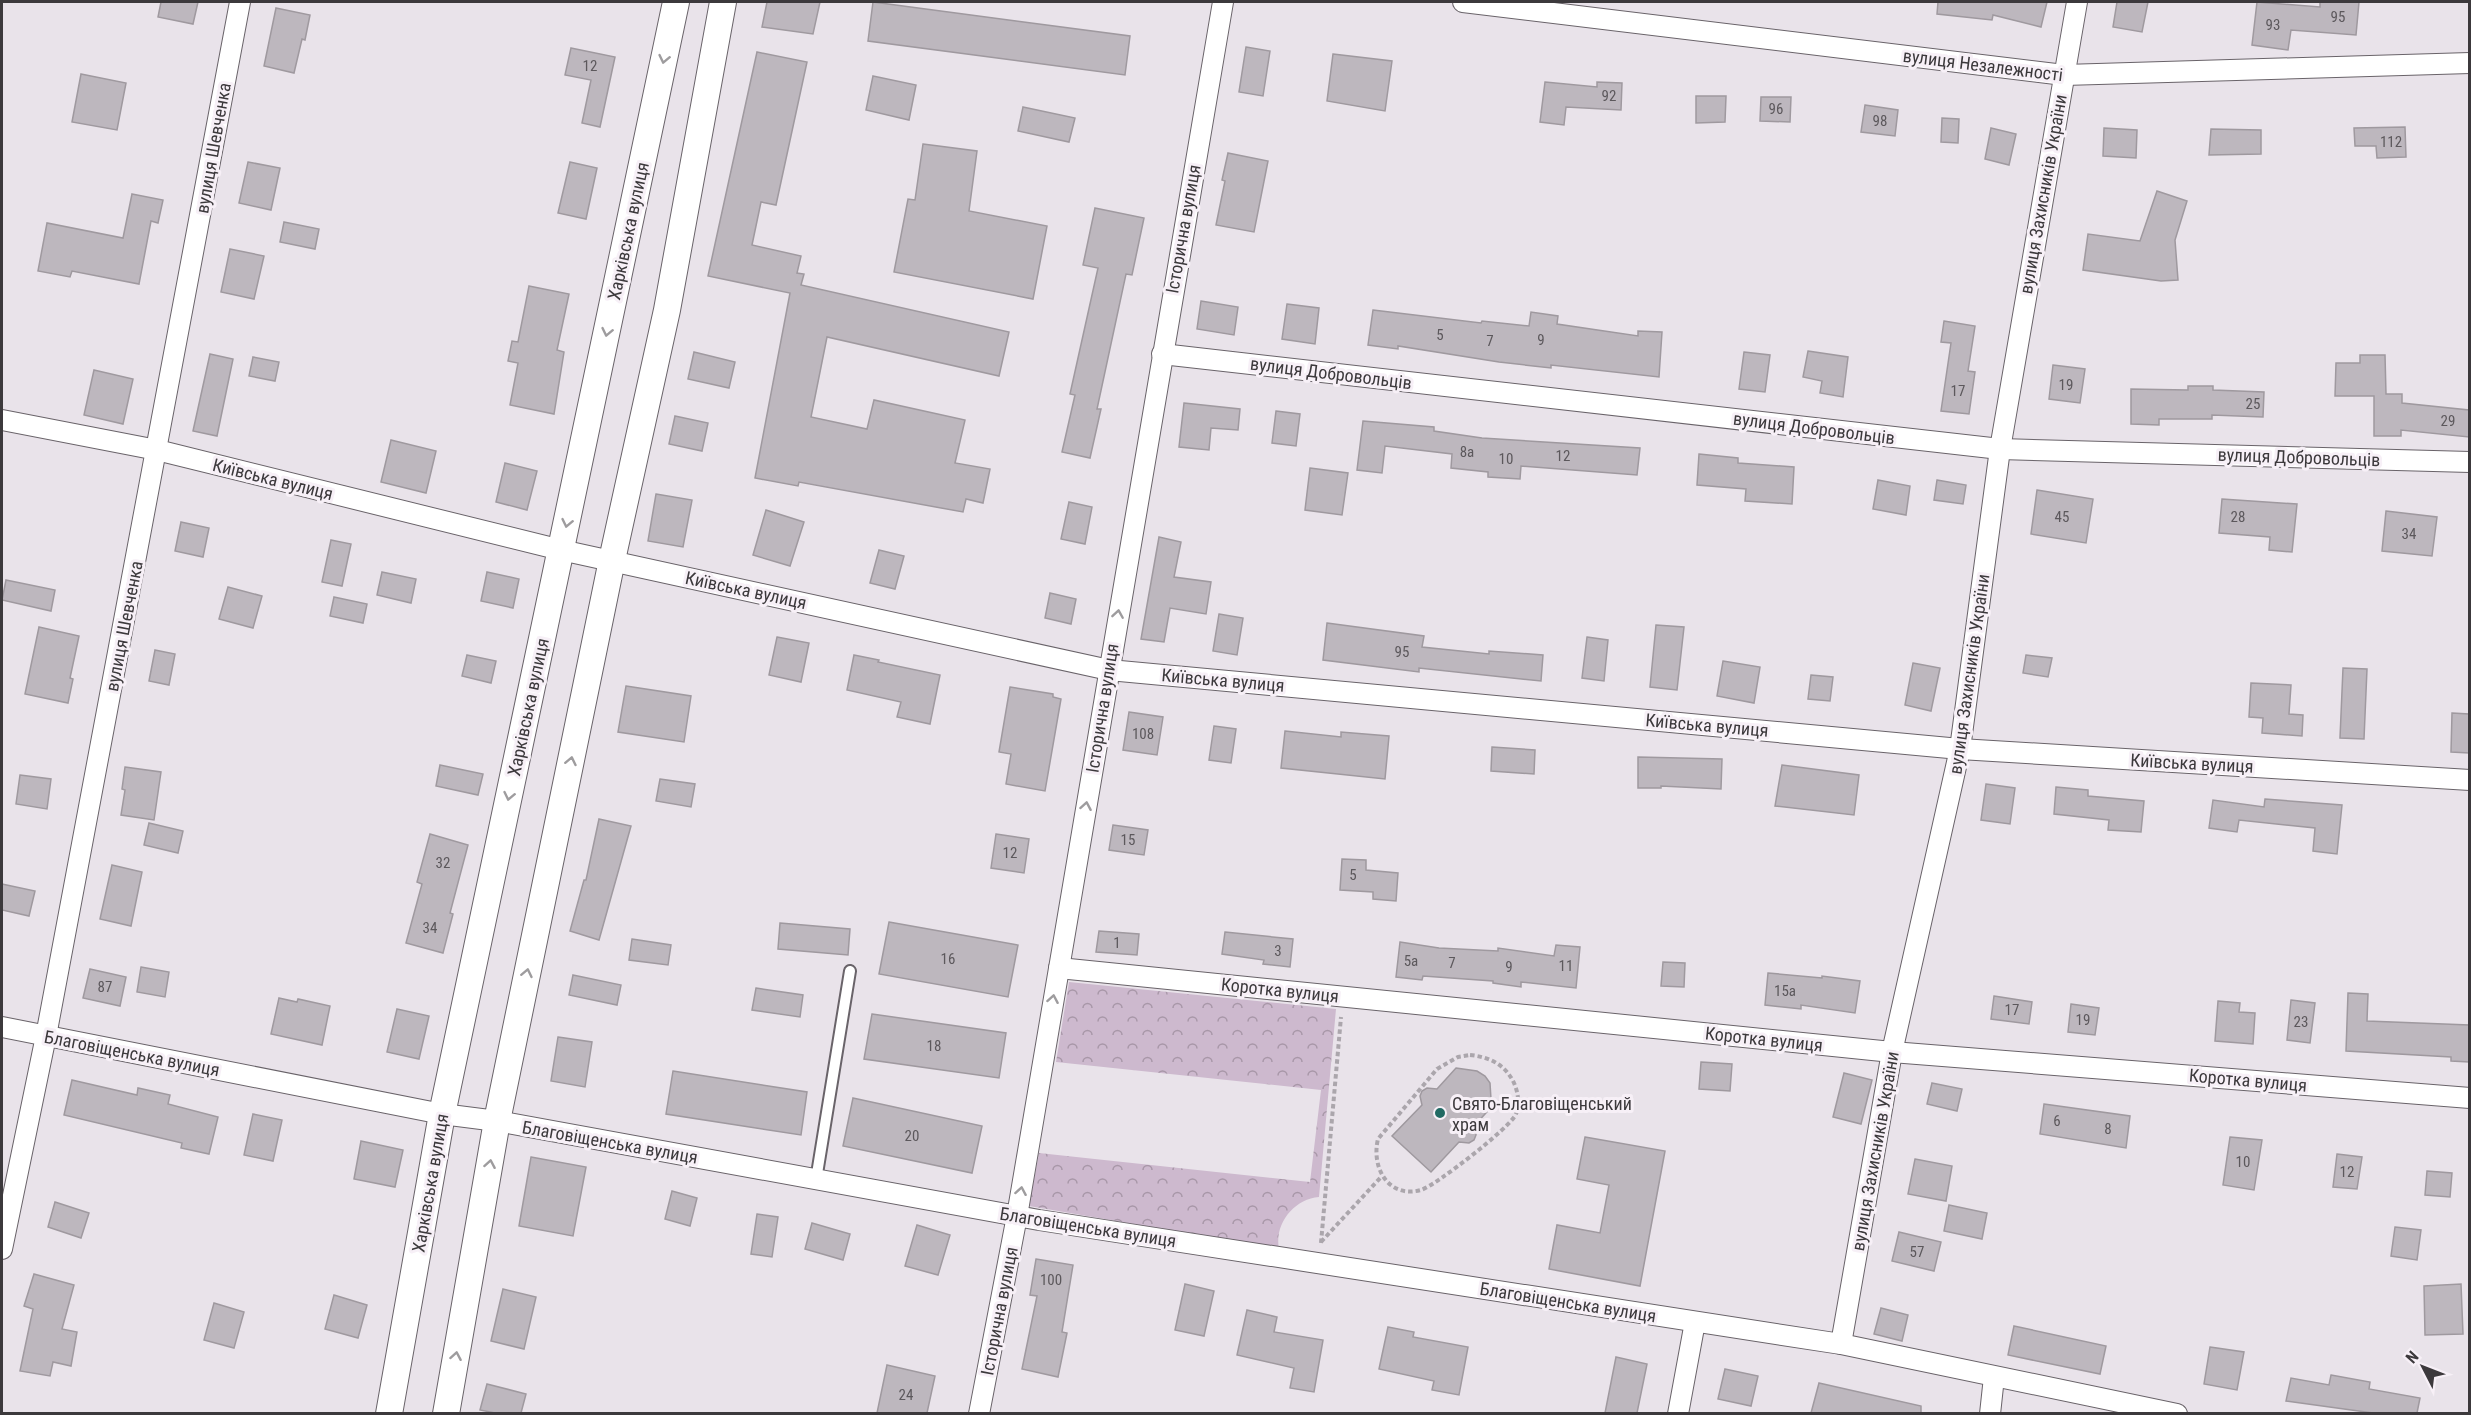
<svg xmlns="http://www.w3.org/2000/svg" width="2471" height="1415" viewBox="0 0 2471 1415" font-family="'Roboto Condensed',sans-serif">
	<defs>
		<pattern id="park-crowns" width="20" height="18" patternUnits="userSpaceOnUse" patternTransform="scale(1.5)"><rect width="20" height="18" fill="#cdb9ce"/><path d="M2 6a3 3 0 1 1 6 0M12 15a3 3 0 1 1 6 0" fill="none" stroke="#a897a8"/></pattern>
	</defs>
	<rect width="100%" height="100%" fill="#e9e3ea"/>
	<path fill="url(#park-crowns)" d="M1069,982l267,27 -17,188c-25,2 -45,27 -40,52l-250,-43 10,-53 271,29 11,-92 -265,-28z"/>
	<g fill="#bdb7be" stroke="#9f999f" stroke-width="1.5">
		<path d="M161,2h37l-5,22 -35,-7z"/>
		<path d="M767,2h53l-7,32 -51,-7z"/>
		<path d="M873,2l257,34 -5,39 -257,-34z"/>
		<path d="M1938,2h109l-6,25 -48,-12 -1,5 -55,-6z"/>
		<path d="M2117,2h31l-6,30 -29,-5z"/>
		<path d="M2257,2l63,5v-5h39l-3,33 -65,-5 -3,20 -36,-5z"/>
		<path d="M276,8l34,7 -5,25 -3,-1 -8,34 -30,-7z"/>
		<path d="M1246,47l24,4 -7,45 -24,-4z"/>
		<path d="M571,48l44,9 -15,70 -18,-4 9,-43 -26,-5z"/>
		<path d="M757,52l50,10 -31,143 -15,-3 -9,43 49,11 -4,17 7,1 -3,11 208,47 -10,44 -172,-39 -16,80 56,12 7,-29 91,20 -10,43 35,6 -7,34 -17,-4 -3,13 -164,-30 -1,4 -43,-8 35,-185 -82,-17z"/>
		<path d="M1333,54l59,7 -7,50 -58,-10z"/>
		<path d="M81,74l45,9 -9,47 -45,-8z"/>
		<path d="M873,76l43,9 -7,35 -43,-10z"/>
		<path d="M1545,82l52,5v-5l25,1 -1,27 -55,-3 -2,18 -24,-3z"/>
		<path d="M1696,96h30l-1,26 -29,1z"/>
		<path d="M1761,97h30l-1,25 -30,-1z"/>
		<path d="M1865,105l33,5 -3,26 -34,-4z"/>
		<path d="M1023,107l52,11 -6,24 -51,-11z"/>
		<path d="M1942,118l17,1 -1,24 -17,-1z"/>
		<path d="M2405,127l1,30 -29,1 -1,-12h-21l-1,-18z"/>
		<path d="M1991,128l25,6 -7,31 -24,-6z"/>
		<path d="M2104,128l33,2 -1,28 -33,-2z"/>
		<path d="M2211,129l50,1v24l-52,1z"/>
		<path d="M923,144l54,7 -8,60 78,15 -14,73 -139,-27 14,-73 7,1z"/>
		<path d="M1228,153l40,8 -14,71 -38,-7 9,-44 -3,-1z"/>
		<path d="M248,162l32,6 -9,42 -32,-7z"/>
		<path d="M570,162l27,6 -11,51 -28,-6z"/>
		<path d="M2157,191l30,10 -12,39 3,40 -17,1 -78,-11 5,-36 52,7z"/>
		<path d="M132,194l31,6 -5,23 -7,-2 -12,63 -67,-13 -2,6 -32,-6 9,-48 76,15z"/>
		<path d="M1095,208l49,10 -12,57 -6,-1 -29,135h4l-11,49 -28,-6 13,-57 -5,-1 28,-126 -15,-3z"/>
		<path d="M284,222l35,7 -4,20 -35,-7z"/>
		<path d="M230,249l34,7 -10,43 -33,-7z"/>
		<path d="M529,286l40,8 -12,56 7,2 -10,62 -44,-9 8,-42 -10,-2 4,-20 6,1z"/>
		<path d="M1201,301l37,6 -4,28 -37,-6z"/>
		<path d="M1287,304l32,4 -4,36 -33,-5z"/>
		<path d="M1373,310l108,13 1,-2 47,5 2,-14 27,4 -1,8 81,12v-5l24,1 -3,45 -108,-12v3l-52,-6 -101,-16v3l-30,-4z"/>
		<path d="M1944,321l31,5 -7,45 7,1 -6,42 -28,-3 10,-68 -10,-1z"/>
		<path d="M1808,351l40,6 -5,40 -23,-4 2,-12 -19,-4z"/>
		<path d="M694,352l41,10 -6,26 -41,-9z"/>
		<path d="M1744,352l26,3 -5,37 -26,-3z"/>
		<path d="M210,354l23,5 -16,77 -24,-5z"/>
		<path d="M2360,355h25l1,39h16v9l67,7v27l-68,-7v6h-27v-40h-39l1,-33h24z"/>
		<path d="M253,357l26,5 -4,19 -26,-5z"/>
		<path d="M2053,365l32,4 -5,34 -31,-4z"/>
		<path d="M94,370l39,9 -10,45 -39,-9z"/>
		<path d="M2188,386h25v4l51,2 -1,25 -51,-2v4h-53v6l-28,-1v-35l57,1z"/>
		<path d="M1184,403l56,6 -2,21 -27,-2 -2,22 -30,-3z"/>
		<path d="M1276,411l24,3 -4,32 -24,-3z"/>
		<path d="M675,416l33,7 -6,28 -33,-7z"/>
		<path d="M1363,421l71,6v4l48,7 158,10 -3,27 -116,-9 -1,13 -32,-2v-5l-37,-4 1,-14 -67,-8 -3,27 -25,-3z"/>
		<path d="M391,440l45,11 -10,42 -45,-11z"/>
		<path d="M1699,454l39,4v5l56,4 -2,37 -47,-3 1,-12 -49,-4z"/>
		<path d="M505,463l32,8 -10,39 -31,-8z"/>
		<path d="M1310,468l38,5 -6,42 -37,-5z"/>
		<path d="M1878,480l32,6 -4,29 -33,-6z"/>
		<path d="M1937,480l29,5 -3,19 -29,-4z"/>
		<path d="M2037,490l56,9 -7,44 -55,-9z"/>
		<path d="M656,494l36,6 -9,47 -35,-6z"/>
		<path d="M2222,499l75,5 -5,48 -23,-2 1,-13 -51,-4z"/>
		<path d="M1069,502l23,5 -7,37 -24,-5z"/>
		<path d="M766,510l38,12 -14,44 -37,-11z"/>
		<path d="M2386,511l51,6 -5,39 -50,-5z"/>
		<path d="M181,522l28,6 -6,29 -28,-6z"/>
		<path d="M1159,537l22,5 -7,35 37,5 -5,32 -36,-6 -6,34 -23,-3z"/>
		<path d="M331,540l20,4 -9,42 -20,-4z"/>
		<path d="M879,550l25,6 -9,33 -25,-6z"/>
		<path d="M382,572l34,7 -5,24 -34,-8z"/>
		<path d="M487,572l32,7 -6,29 -32,-7z"/>
		<path d="M6,580l49,10 -4,21 -49,-11z"/>
		<path d="M228,587l34,9 -9,32 -34,-9z"/>
		<path d="M1050,593l26,6 -5,25 -26,-6z"/>
		<path d="M334,597l33,7 -4,19 -33,-7z"/>
		<path d="M1219,614l24,4 -6,37 -24,-4z"/>
		<path d="M1327,623l97,13 -2,11 67,7v-3l54,4 -2,26 -122,-13v4l-96,-12z"/>
		<path d="M1656,625l28,2 -7,63 -27,-3z"/>
		<path d="M39,627l40,9 -9,42 3,1 -5,24 -43,-9z"/>
		<path d="M777,637l32,6 -8,39 -32,-7z"/>
		<path d="M1587,637l21,3 -4,41 -22,-3z"/>
		<path d="M155,650l20,4 -6,31 -20,-4z"/>
		<path d="M467,655l29,6 -5,22 -29,-7z"/>
		<path d="M854,655l25,5 -1,2 62,13 -10,49 -33,-7 4,-15 -54,-12z"/>
		<path d="M2026,655l26,3 -4,19 -25,-4z"/>
		<path d="M1723,661l37,6 -6,36 -37,-7z"/>
		<path d="M1913,663l27,5 -9,43 -26,-6z"/>
		<path d="M2343,668l24,1 -3,70 -24,-1z"/>
		<path d="M1811,675l22,2 -3,24 -22,-2z"/>
		<path d="M2251,683l40,2 -2,29 14,1 -1,21 -40,-3 1,-15 -14,-1z"/>
		<path d="M626,686l65,10 -7,46 -66,-10z"/>
		<path d="M1010,687l43,7v3l8,2 -16,92 -39,-7 5,-30 -12,-2z"/>
		<path d="M1129,712l34,5 -6,38 -34,-5z"/>
		<path d="M2452,713l17,1v39l-18,-1z"/>
		<path d="M1214,726l22,3 -5,34 -22,-3z"/>
		<path d="M1285,731l56,6v-5l48,4 -4,43 -104,-11z"/>
		<path d="M1492,747l43,3 -1,24 -43,-3z"/>
		<path d="M1638,757l84,2 -1,30 -60,-3v2h-23z"/>
		<path d="M440,765l43,9 -5,21 -42,-9z"/>
		<path d="M1782,765l77,10 -5,40 -79,-9z"/>
		<path d="M125,767l36,5 -7,48 -33,-5 4,-25 -3,-1z"/>
		<path d="M20,775l31,4 -4,30 -31,-5z"/>
		<path d="M660,779l35,5 -4,23 -35,-6z"/>
		<path d="M1986,784l29,4 -5,36 -29,-4z"/>
		<path d="M2056,787l32,3v6l56,5 -3,31 -33,-2 1,-10 -55,-6z"/>
		<path d="M2265,799l77,6 -5,49 -24,-3 2,-23 -76,-8 -2,12 -28,-4 4,-28 51,7z"/>
		<path d="M599,819l32,7 -32,114 -29,-9 14,-51h2z"/>
		<path d="M149,823l34,8 -5,22 -34,-8z"/>
		<path d="M1113,825l35,5 -4,25 -35,-5z"/>
		<path d="M430,834l38,11 -18,68 3,1 -10,39 -37,-10 16,-59 -5,-2z"/>
		<path d="M996,834l33,5 -5,34 -33,-5z"/>
		<path d="M1342,859l24,1v10l32,3 -2,28 -23,-2v-7l-33,-2z"/>
		<path d="M112,865l30,7 -11,54 -31,-7z"/>
		<path d="M2,884l33,7 -6,25 -27,-6z"/>
		<path d="M889,922l129,23 -10,52 -129,-23z"/>
		<path d="M780,923l70,6 -2,26 -70,-6z"/>
		<path d="M1099,931l40,3 -2,21 -41,-3z"/>
		<path d="M1225,932l68,7 -3,28 -27,-3 1,-4 -42,-6z"/>
		<path d="M632,939l39,6 -3,20 -39,-5z"/>
		<path d="M1400,942l39,6 59,3v-3l56,8 2,-11 24,2 -4,41 -55,-6v5l-28,-4v-2l-70,-5 -1,4 -26,-3z"/>
		<path d="M1663,962l22,1 -1,24 -23,-1z"/>
		<path d="M141,967l28,5 -4,25 -28,-5z"/>
		<path d="M90,969l36,8 -6,29 -37,-8z"/>
		<path d="M1768,973l54,5v-2l38,5 -5,32 -54,-8v4l-36,-4z"/>
		<path d="M573,975l48,10 -4,20 -48,-10z"/>
		<path d="M756,988l47,7 -3,22 -48,-7z"/>
		<path d="M2348,993l20,1 -1,27 102,4v37l-18,-1v-4l-105,-6z"/>
		<path d="M1994,996l38,6 -3,22 -38,-5z"/>
		<path d="M279,998l18,4 1,-3 32,7 -8,39 -51,-11z"/>
		<path d="M2291,1000l24,3 -5,40 -23,-3z"/>
		<path d="M2218,1001l22,2 -1,9 16,1 -2,31 -38,-3z"/>
		<path d="M2071,1004l28,4 -4,27 -27,-3z"/>
		<path d="M397,1009l32,7 -10,43 -32,-7z"/>
		<path d="M872,1014l134,19 -7,45 -135,-19z"/>
		<path d="M558,1037l34,5 -7,45 -34,-6z"/>
		<path d="M1701,1062l31,2 -2,27 -31,-2z"/>
		<path d="M1456,1068l21,3 8,5 5,7 1,16 4,4 -20,22 1,10 -2,5 -5,3 -10,-1 -28,30 -39,-36 30,-31 -2,-9 2,-5 5,-3 10,1z"/>
		<path d="M673,1071l134,21 -6,43 -135,-21z"/>
		<path d="M1844,1073l28,7 -11,44 -28,-7z"/>
		<path d="M72,1080l65,15 1,-7 32,7 -2,9 50,13 -9,37 -28,-6 1,-5 -118,-28z"/>
		<path d="M1932,1083l30,6 -5,22 -30,-7z"/>
		<path d="M853,1098l129,28 -10,47 -129,-27z"/>
		<path d="M2044,1104l86,12 -4,32 -86,-14z"/>
		<path d="M253,1114l29,6 -9,41 -29,-6z"/>
		<path d="M1585,1137l80,14 -25,135 -91,-17 8,-44 43,8 9,-48 -32,-6z"/>
		<path d="M2230,1137l32,3 -8,50 -31,-5z"/>
		<path d="M361,1141l42,9 -8,37 -41,-8z"/>
		<path d="M2337,1154l25,3 -5,32 -24,-2z"/>
		<path d="M531,1157l55,10 -13,69 -54,-10z"/>
		<path d="M1915,1159l37,7 -6,35 -38,-7z"/>
		<path d="M2427,1171l25,2 -2,24 -25,-2z"/>
		<path d="M672,1191l25,7 -7,28 -25,-7z"/>
		<path d="M55,1202l34,11 -8,25 -33,-11z"/>
		<path d="M1949,1205l38,8 -5,26 -38,-8z"/>
		<path d="M757,1214l21,3 -6,40 -21,-3z"/>
		<path d="M812,1223l38,11 -7,26 -38,-11z"/>
		<path d="M917,1225l33,10 -12,40 -33,-9z"/>
		<path d="M2395,1227l26,3 -4,30 -26,-4z"/>
		<path d="M1899,1232l42,10 -7,29 -42,-10z"/>
		<path d="M1036,1259l37,6 -11,67 5,1 -9,44 -36,-8 15,-73 -7,-1z"/>
		<path d="M34,1274l40,11 -12,44 15,3 -6,34 -18,-4 -3,14 -30,-5 13,-62 -9,-3z"/>
		<path d="M1185,1284l29,7 -10,45 -29,-6z"/>
		<path d="M2461,1284l2,50 -38,1 -1,-49z"/>
		<path d="M503,1289l33,8 -12,52 -33,-8z"/>
		<path d="M334,1295l33,10 -9,33 -33,-9z"/>
		<path d="M214,1303l30,9 -10,36 -30,-8z"/>
		<path d="M1881,1308l27,7 -6,26 -28,-7z"/>
		<path d="M1247,1310l30,7 -3,15 49,8 -9,52 -24,-4 4,-20 -57,-13z"/>
		<path d="M2014,1326l92,20 -6,28 -92,-19z"/>
		<path d="M1388,1327l26,5 -1,5 55,10 -9,48 -27,-5 2,-9 -55,-12z"/>
		<path d="M2210,1347l34,5 -7,38 -33,-6z"/>
		<path d="M1616,1357l31,7 -10,49h-32z"/>
		<path d="M887,1365l48,11 -8,37h-50z"/>
		<path d="M1725,1369l33,7 -7,30 -33,-7z"/>
		<path d="M2331,1375l39,7 -1,7 51,9 -3,15h-44l-87,-12 5,-23 38,7z"/>
		<path d="M1819,1383l102,23v7h-110z"/>
		<path d="M487,1384l39,10 -5,19h-26l-15,-3z"/>
	</g>
	<g fill="none" stroke-linecap="round" stroke-linejoin="round">
		<g stroke="#696369" stroke-width="14">
			<path id="service" d="M816,1180l34,-209"/>
		</g>
		<g stroke="#696369" stroke-width="22">
			<g id="minor">
				<path d="M1463,2l601,73 406,-12"/>
				<path d="M1162,354l838,95 470,13"/>
				<path d="M2,420l155,30 404,100 548,120 851,79 510,31"/>
				<path d="M1059,968l833,84 578,46"/>
				<path d="M2,1027l440,87 55,7 542,99 802,124 336,70"/>
				<path d="M2,1249l44,-213 194,-1034"/>
				<path d="M1841,1344l51,-292 68,-303 40,-300 77,-447"/>
				<path d="M979,1414l38,-198 206,-1214"/>
				<path d="M1678,1414l17,-92"/>
				<path d="M1990,1414l4,-37"/>
			</g>
		</g>
		<g stroke="#696369" stroke-width="28">
			<g id="tertiary">
				<path d="M389,1414l53,-300 234,-1112"/>
				<path d="M446,1414l51,-293 115,-561 55,-250 56,-308"/>
			</g>
		</g>
		<g stroke="#aba6ac" stroke-width="4" stroke-dasharray="4.5 3" stroke-linecap="butt">
			<path d="M1470,1055c19,2 35,9 44,28 4,9 6,21 2,31 -5,13 -81,72 -95,76 -33,9 -50,-23 -43,-51l59,-70 21,-12z"/>
			<path d="M1321,1242l61,-66"/>
			<path d="M1321,1243l20,-226"/>
		</g>
		<use href="#service" stroke="#fff" stroke-width="10"/>
		<use href="#minor" stroke="#fff" stroke-width="20"/>
		<use href="#tertiary" stroke="#fff" stroke-width="26"/>
	</g>
	<defs><path id="oneway-chevron" d="M-2-3.5L2.5 0L-2 3.5" fill="none" stroke-width="1.6" stroke-linecap="round" stroke-linejoin="round" transform="scale(1.5)"/></defs>
	<g stroke="#9e9c9e">
		<use href="#oneway-chevron" transform="translate(664 59) rotate(102)"/>
		<use href="#oneway-chevron" transform="translate(607 332) rotate(102)"/>
		<use href="#oneway-chevron" transform="translate(567 523) rotate(102)"/>
		<use href="#oneway-chevron" transform="translate(1118 614) rotate(-81)"/>
		<use href="#oneway-chevron" transform="translate(571 761) rotate(-78)"/>
		<use href="#oneway-chevron" transform="translate(509 796) rotate(102)"/>
		<use href="#oneway-chevron" transform="translate(1086 806) rotate(-80)"/>
		<use href="#oneway-chevron" transform="translate(527 973) rotate(-78)"/>
		<use href="#oneway-chevron" transform="translate(1053 999) rotate(-80)"/>
		<use href="#oneway-chevron" transform="translate(490 1164) rotate(-80)"/>
		<use href="#oneway-chevron" transform="translate(1021 1191) rotate(-80)"/>
		<use href="#oneway-chevron" transform="translate(456 1356) rotate(-80)"/>
	</g>
	<circle fill="#216a63" stroke="#f7f0f7" stroke-width="2" cx="1440" cy="1113" r="6"/>
	<g text-anchor="middle" dominant-baseline="central" stroke-width="6" stroke-linejoin="round" paint-order="stroke">
		<g font-size="15" fill="#5c585c">
			<text x="2338" y="17">95</text>
			<text x="2273" y="25">93</text>
			<text x="590" y="66">12</text>
			<text x="1609" y="96">92</text>
			<text x="1776" y="109">96</text>
			<text x="1880" y="121">98</text>
			<text x="2391" y="142">112</text>
			<text x="1440" y="335">5</text>
			<text x="1541" y="340">9</text>
			<text x="1490" y="341">7</text>
			<text x="2066" y="385">19</text>
			<text x="1958" y="391">17</text>
			<text x="2253" y="404">25</text>
			<text x="2448" y="421">29</text>
			<text x="1467" y="452">8а</text>
			<text x="1563" y="456">12</text>
			<text x="1506" y="459">10</text>
			<text x="2062" y="517">45</text>
			<text x="2238" y="517">28</text>
			<text x="2409" y="534">34</text>
			<text x="1402" y="652">95</text>
			<text x="1143" y="734">108</text>
			<text x="1128" y="840">15</text>
			<text x="1010" y="853">12</text>
			<text x="443" y="863">32</text>
			<text x="1353" y="875">5</text>
			<text x="430" y="928">34</text>
			<text x="1117" y="943">1</text>
			<text x="1278" y="951">3</text>
			<text x="948" y="959">16</text>
			<text x="1411" y="961">5а</text>
			<text x="1452" y="963">7</text>
			<text x="1566" y="966">11</text>
			<text x="1509" y="967">9</text>
			<text x="105" y="987">87</text>
			<text x="1785" y="991">15а</text>
			<text x="2012" y="1010">17</text>
			<text x="2083" y="1020">19</text>
			<text x="2301" y="1022">23</text>
			<text x="934" y="1046">18</text>
			<text x="2057" y="1121">6</text>
			<text x="2108" y="1129">8</text>
			<text x="912" y="1136">20</text>
			<text x="2243" y="1162">10</text>
			<text x="2347" y="1172">12</text>
			<text x="1917" y="1252">57</text>
			<text x="1051" y="1280">100</text>
			<text x="906" y="1395">24</text>
		</g>
		<g font-size="18" fill="#3c393c" stroke="#f7f0f7">
			<text transform="translate(1983 65) rotate(7)">вулиця Незалежності</text>
			<text transform="translate(213 148) rotate(-80)">вулиця Шевченка</text>
			<text transform="translate(2043 194) rotate(-80)">вулиця Захисників України</text>
			<text transform="translate(1183 229) rotate(-80)">Історична вулиця</text>
			<text transform="translate(628 231) rotate(-78)">Харківська вулиця</text>
			<text transform="translate(1331 373) rotate(7)">вулиця Добровольців</text>
			<text transform="translate(1814 428) rotate(7)">вулиця Добровольців</text>
			<text transform="translate(2299 457) rotate(2)">вулиця Добровольців</text>
			<text transform="translate(273 479) rotate(14)">Київська вулиця</text>
			<text transform="translate(746 590) rotate(12)">Київська вулиця</text>
			<text transform="translate(124 626) rotate(-79)">вулиця Шевченка</text>
			<text transform="translate(1969 674) rotate(-82)">вулиця Захисників України</text>
			<text transform="translate(1223 680) rotate(5)">Київська вулиця</text>
			<text transform="translate(528 707) rotate(-78)">Харківська вулиця</text>
			<text transform="translate(1102 708) rotate(-81)">Історична вулиця</text>
			<text transform="translate(1707 725) rotate(5)">Київська вулиця</text>
			<text transform="translate(2192 763) rotate(3)">Київська вулиця</text>
			<text transform="translate(1280 990) rotate(6)">Коротка вулиця</text>
			<text transform="translate(1764 1039) rotate(6)">Коротка вулиця</text>
			<text transform="translate(132 1053) rotate(11)">Благовіщенська вулиця</text>
			<text transform="translate(2248 1080) rotate(5)">Коротка вулиця</text>
			<text transform="translate(610 1142) rotate(10)">Благовіщенська вулиця</text>
			<text transform="translate(1875 1151) rotate(-80)">вулиця Захисників України</text>
			<text transform="translate(430 1183) rotate(-80)">Харківська вулиця</text>
			<text transform="translate(1088 1227) rotate(9)">Благовіщенська вулиця</text>
			<text transform="translate(1568 1302) rotate(9)">Благовіщенська вулиця</text>
			<text transform="translate(999 1311) rotate(-79)">Історична вулиця</text>
		</g>
		<g font-size="18" fill="#3c393c" stroke="#f7f0f7" text-anchor="start">
			<text x="1452" y="1103">Свято-Благовіщенський<tspan x="1452" dy="21">храм</tspan></text>
		</g>
	</g>
	<rect width="2471" height="1415" fill="none" stroke="#3c393c" stroke-width="6"/>
	<g transform="translate(2423 1367) rotate(312)" stroke="#f7f0f7" stroke-width="4.5" paint-order="stroke">
	<path d="M0-4.5L10 22L0 15L-10 22Z" fill="#3c393c"/>
	<text y="-9" font-size="16" font-weight="bold" text-anchor="middle" fill="#3c393c">N</text>
	</g>
</svg>
